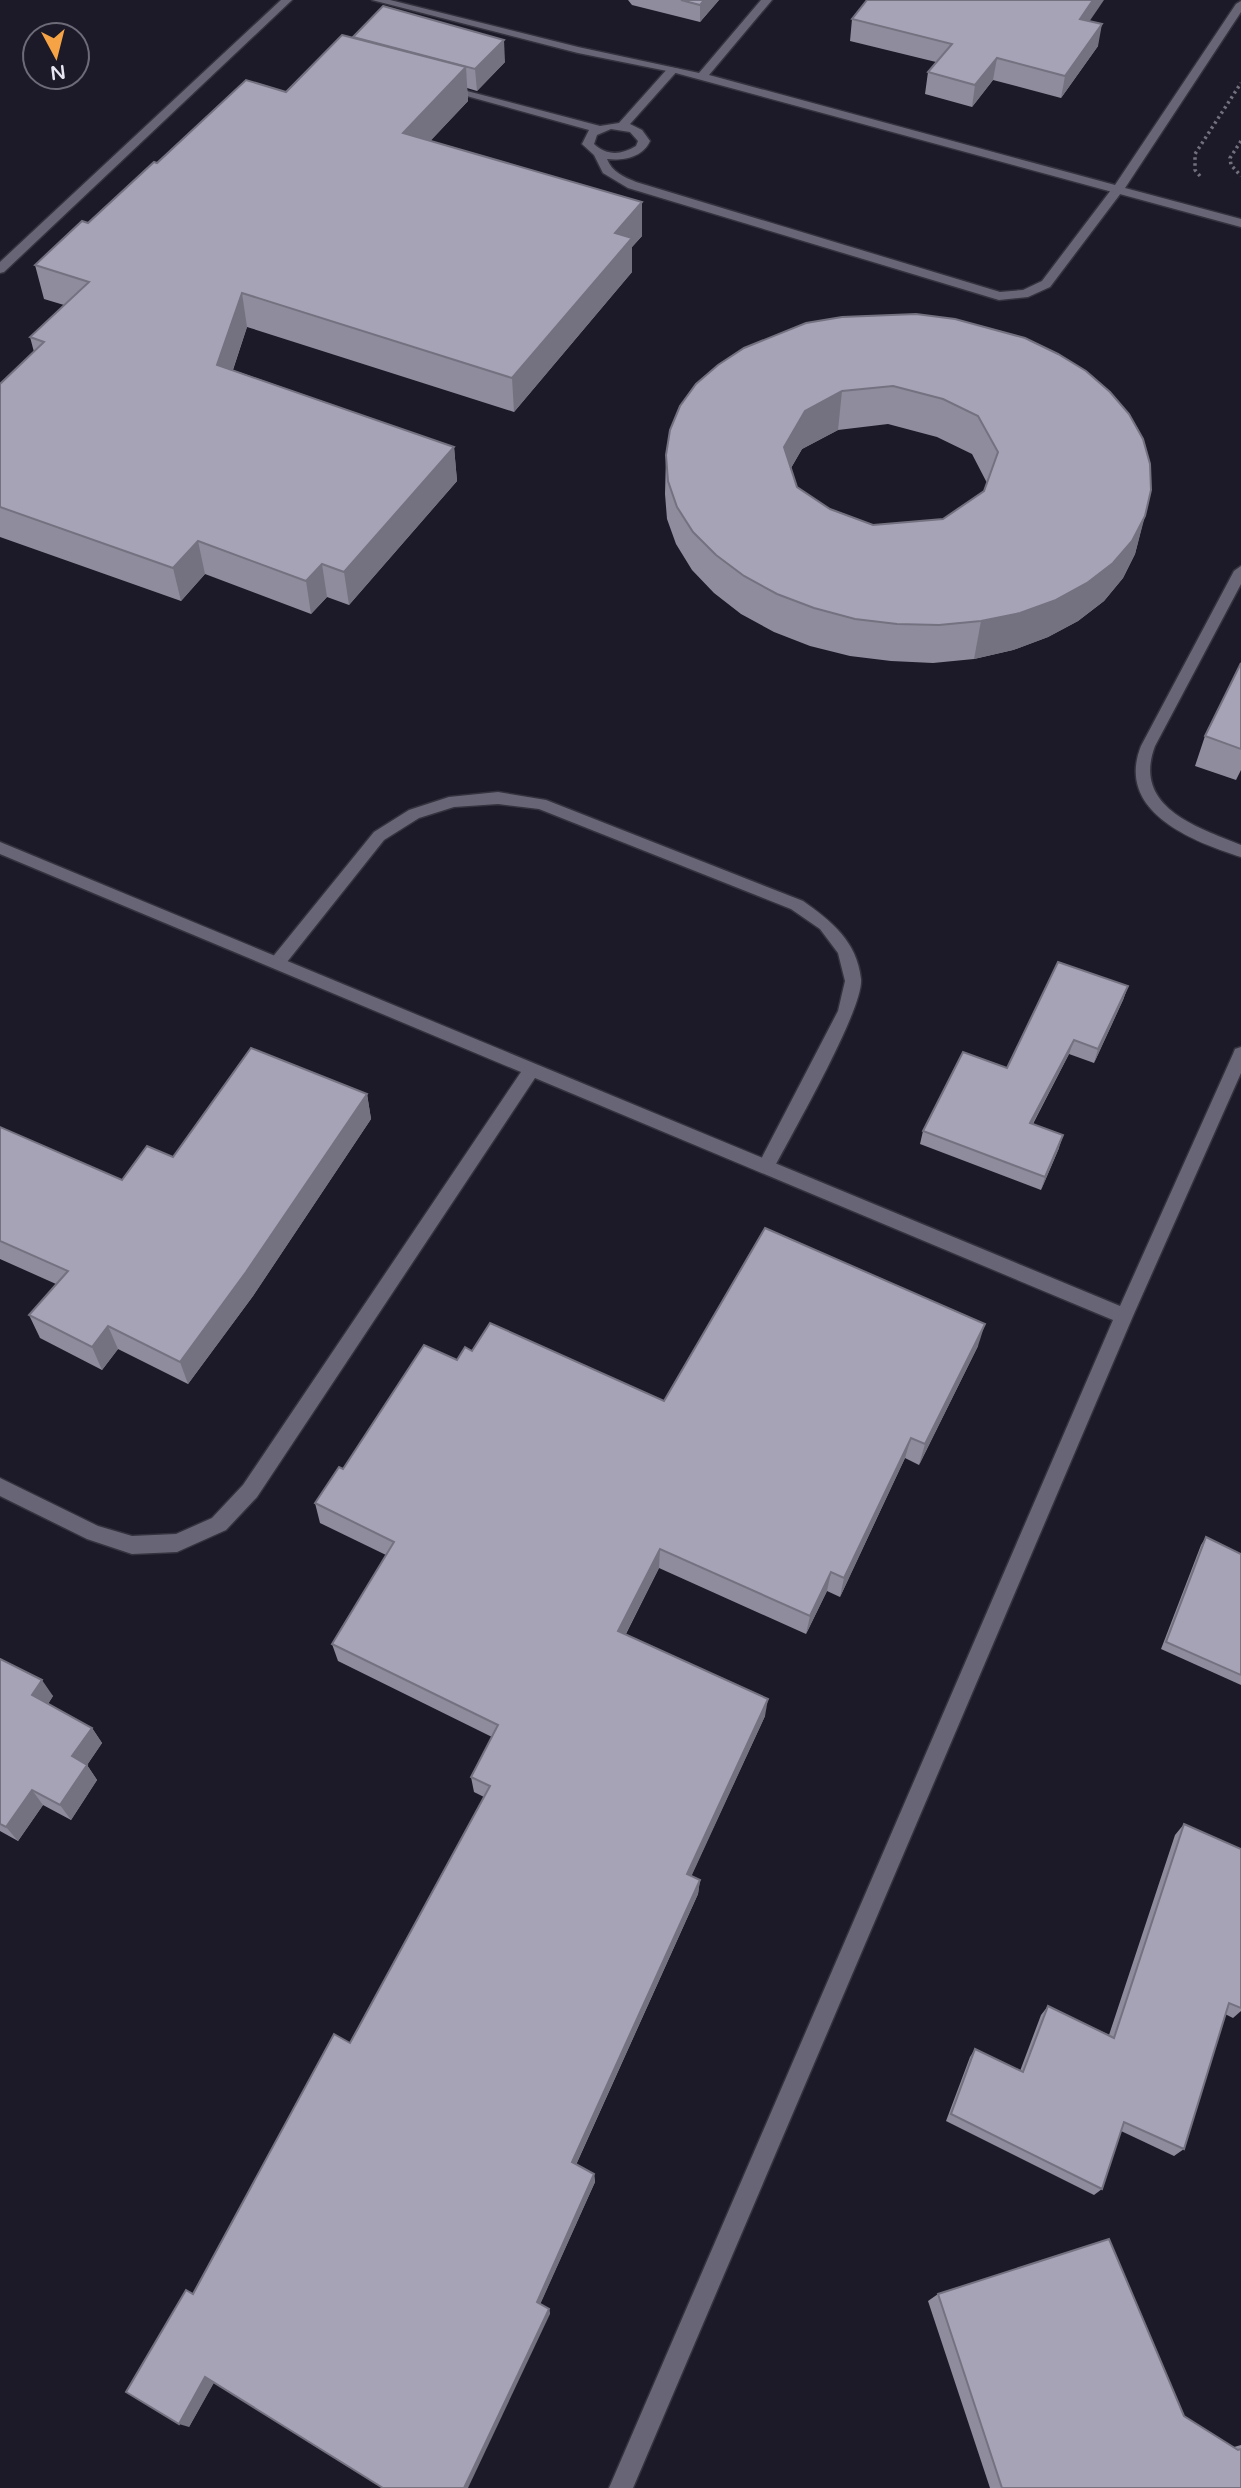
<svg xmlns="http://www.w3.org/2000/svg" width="1241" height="2488" viewBox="0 0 1241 2488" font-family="'Varela Round',sans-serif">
	<rect width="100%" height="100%" fill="#1c1928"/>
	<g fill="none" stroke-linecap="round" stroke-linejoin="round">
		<g stroke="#34323e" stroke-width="3">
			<g id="service">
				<path d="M669,67l10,2 -49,55 12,6 8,11c-7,16 -26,20 -43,18 5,13 17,18 29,23l364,110 23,-2 19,-9 72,-95 10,3 -74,98 -22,10 -29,3 -371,-112 -25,-15 -9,-18 -12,-11 7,-14 -151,-42 6,-3 156,41 19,-3zM611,129l19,3 8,9 -2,5c-15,9 -29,10 -42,-2l3,-9z"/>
				<path d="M1241,566v18l-86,162c-23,61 41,81 86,99v12c-50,-16 -126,-46 -100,-111l93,-175z"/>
				<path d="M498,792l48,8 257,101c28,20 54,40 58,78 3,30 -71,158 -89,193h-12l-3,-5 81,-156 7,-30 -7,-28 -18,-24 -29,-20 -252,-100 -41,-5 -44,3 -35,11 -35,22 -101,127h-12l-2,-4 2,-4 103,-127 35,-22 40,-13z"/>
			</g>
		</g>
		<g stroke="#34323e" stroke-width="3">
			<g id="minor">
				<path d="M281,0h11l-288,272 -4,1v-11z"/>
				<path d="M372,0h18l188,47 121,26 62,-73h11l-63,75 406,110 121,-181 5,-3v11l-116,176 116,31v8l-569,-155 -94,-19z"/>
				<path d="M0,842l1120,464 113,-252 2,-5 6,-2v26l-108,243 -500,1172h-24l504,-1168 -578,-242 -278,419 -31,33 -49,22 -45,2 -45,-15 -87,-43v-18l98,48 34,10 44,-2 36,-16 31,-33 278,-413 -521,-218z"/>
			</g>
		</g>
		<g stroke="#73707e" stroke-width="3.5" stroke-dasharray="2.5 3.5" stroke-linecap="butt">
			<path d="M1241,141l-11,17 1,7 10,11"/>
			<path d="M1200,176l-5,-6v-16l46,-71"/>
		</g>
		<use href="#service" fill="#686577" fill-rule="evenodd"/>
		<use href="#minor" fill="#686577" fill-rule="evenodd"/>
	</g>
	<g fill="#8f8c9d" fill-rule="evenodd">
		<path d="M628,0h91l-19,22 -68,-17z"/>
		<path d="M852,19l238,2 8,25 -37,52 -68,-18 -21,27 -47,-13 3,-22 8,-10 -86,-21z"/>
		<path d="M353,37l152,25 -28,29 -10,-3 1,13 -38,40 212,61v34l-10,11v25l-118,140 -267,-85 -14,43 221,77 3,34 -108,124 -22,-8 -16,17 -106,-40 -24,27 -181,-64v-153l34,-32 -4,-15 34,-32 -20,-6 -9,-34 53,-42 69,-60 129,-71z"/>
		<path d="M806,323l345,167 -16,64 -12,24 -19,23 -26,20 -30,16 -35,13 -39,9 -41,4 -42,-2 -41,-5 -40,-10 -36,-14 -33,-18 -27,-21 -22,-23 -16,-26 -9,-25 -2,-25 1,-39zM888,424l49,13 35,17 15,29 -3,8 -41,28 -70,6 -43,-16 -33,-22 -6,-19 11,-19 36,-19z"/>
		<path d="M1241,663v107l-5,10 -41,-14 10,-30z"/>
		<path d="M1128,986l-5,14 -29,63 -25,-9 -36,70 26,24 -18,42 -121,-46 3,-13 84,-63z"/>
		<path d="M367,1094l4,25 -118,177 -65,88 -70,-35 -16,21 -62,-32 -11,-23 27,-31 -56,-25v-132l122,53 51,-23z"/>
		<path d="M978,1346l-59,119 -14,-7 -65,139 -13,-6 -21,43 -147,-66 -33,66 139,82 -74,160 9,4 -2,14 -122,271 18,9 1,8 -55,122 9,5 1,5 -336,68 -25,45 4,-133 157,-251 134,-246 -10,-5 -3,-15 21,-40 -154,-76 -6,-17 54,-89 -66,-32 -5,-20 28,-34 114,-109 15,-9 192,50z"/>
		<path d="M1206,1537l35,17v131l-80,-36 40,-104z"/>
		<path d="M0,1659l53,37 -5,8 44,24 10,15 -15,22 10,15 -26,40 -28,-15 -25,36 -18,-10z"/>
		<path d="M1184,1824l57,25v162l-8,7 -8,-4 -41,135 -10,7 -53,-25 -19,58 -8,6 -148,-74 24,-64 5,-8 45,22 21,-56 7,-9 61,29 66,-200z"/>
		<path d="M938,2294l246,122 50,31 7,-2v43h-251l-62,-187z"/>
	</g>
	<g fill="#747280">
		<path d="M704,0h15l-19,22v-17z"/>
		<path d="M1093,0h11l-28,41 4,-22z"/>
		<path d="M1102,24l-4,22 -37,52 4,-22z"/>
		<path d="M504,40l1,22 -28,29 -2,-22z"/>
		<path d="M997,58l-4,22 -21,27 3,-22z"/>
		<path d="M466,67l2,34 -62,66 -3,-34z"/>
		<path d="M642,202v34l-10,11v25l-118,140 -2,-34 103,-145z"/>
		<path d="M242,293l5,34 -24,72 -6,-34z"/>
		<path d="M842,391l-4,39 -36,19 -21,36 3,-38 21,-36z"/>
		<path d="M454,447l3,34 -108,124 -5,-33z"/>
		<path d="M1145,516l-10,38 -12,24 -19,23 -26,20 -30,16 -35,13 -39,9 7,-38z"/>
		<path d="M198,541l7,33 -24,27 -8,-33z"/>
		<path d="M322,564l5,33 -16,17 -5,-33z"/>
		<path d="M1128,986l-5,14 -29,63 4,-14z"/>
		<path d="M1074,1040l-5,14 -43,82 4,-13z"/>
		<path d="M367,1094l4,25 -118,177 -65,88 -8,-22z"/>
		<path d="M1063,1135l-4,13 -18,42 4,-13z"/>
		<path d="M985,1324l-7,22 -59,119 6,-21z"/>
		<path d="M108,1326l10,23 -16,21 -10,-23z"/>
		<path d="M911,1438l-6,20 -65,139 4,-19z"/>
		<path d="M660,1549l-1,19 -41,81v-18z"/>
		<path d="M831,1572l-4,19 -21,43 4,-18z"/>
		<path d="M42,1680l11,16 -10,15 -11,-16z"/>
		<path d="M768,1699l-3,17 -79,172 1,-14z"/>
		<path d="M92,1728l10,15 -19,28 -11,-15z"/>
		<path d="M87,1765l10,15 -26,40 -11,-15z"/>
		<path d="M32,1790l11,15 -25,36 -12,-14z"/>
		<path d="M700,1880l-2,14 -125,277 -1,-9z"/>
		<path d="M594,2174l1,8 -56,125 -2,-5z"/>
		<path d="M549,2309l1,5 -82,174h-4z"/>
		<path d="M205,2377l10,4 -26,46 -10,-3z"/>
	</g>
	<g fill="#a6a3b7" stroke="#747280" stroke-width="2" fill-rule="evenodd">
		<path d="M681,0h23l-4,5z"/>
		<path d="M867,0h226l-13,19 22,5 -37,52 -68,-18 -22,27 -47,-13 24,-28 -100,-25z"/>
		<path d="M383,6l121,34 -29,29 -122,-32z"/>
		<path d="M342,35l124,32 -63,66 239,69 -27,31 17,5 -120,140 -270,-85 -25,72 237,82 -110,125 -22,-8 -16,17 -108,-40 -25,27 -173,-61v-123l44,-42 -14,-5 59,-55 -54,-17 47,-44 6,2 66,-61 3,1 89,-83 40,12z"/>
		<path d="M916,314l39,5 70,19 33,16 28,17 24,21 19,22 14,25 7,25 1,26 -6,26 -13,25 -19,22 -26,20 -31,17 -36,13 -39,8 -42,4 -42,-1 -42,-5 -41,-11 -37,-14 -33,-18 -28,-21 -23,-23 -16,-25 -9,-26 -2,-26 4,-25 10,-24 16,-22 22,-19 26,-17 62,-25 36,-6zM893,386l50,13 35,17 20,36 -14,39 -41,28 -70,6 -43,-16 -33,-22 -13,-40 21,-36 37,-20z"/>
		<path d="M1241,663v86l-36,-13z"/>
		<path d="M1058,962l70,24 -30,63 -24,-9 -44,83 33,12 -18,42 -122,-46 40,-79 44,16z"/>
		<path d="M251,1048l116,46 -121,178 -66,90 -72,-36 -16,21 -63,-32 39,-44 -68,-30v-114l122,53 25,-34 26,11z"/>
		<path d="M765,1228l220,96 -60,120 -14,-6 -67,140 -13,-6 -21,44 -150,-67 -42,82 150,68 -81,175 13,6 -128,282 22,12 -57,128 12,7 -85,179h-81l-178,-111 -26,47 -53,-32 60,-102 7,4 141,-260 16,9 140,-257 -19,-9 27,-52 -166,-81 62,-102 -79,-39 24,-36 4,2 81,-124 33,15 8,-13 7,4 18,-28 174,78z"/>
		<path d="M1206,1537l35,17v121l-75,-33z"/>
		<path d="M0,1659l42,21 -10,15 60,33 -20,28 15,9 -27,40 -28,-15 -26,37 -6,-3z"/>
		<path d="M1184,1824l57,25v159l-12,-5 -45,146 -60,-27 -22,67 -151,-75 24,-65 48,23 25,-66 66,32z"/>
		<path d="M1109,2239l75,177 54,34 3,-1v39h-239l-64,-194z"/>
	</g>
	<g transform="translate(56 56) rotate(173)"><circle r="33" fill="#1c1928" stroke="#6d6b78" stroke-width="2"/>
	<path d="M0-5L12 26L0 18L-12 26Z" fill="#f5a345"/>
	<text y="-10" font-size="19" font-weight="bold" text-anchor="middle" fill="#e7e5f0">N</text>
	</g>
</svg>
